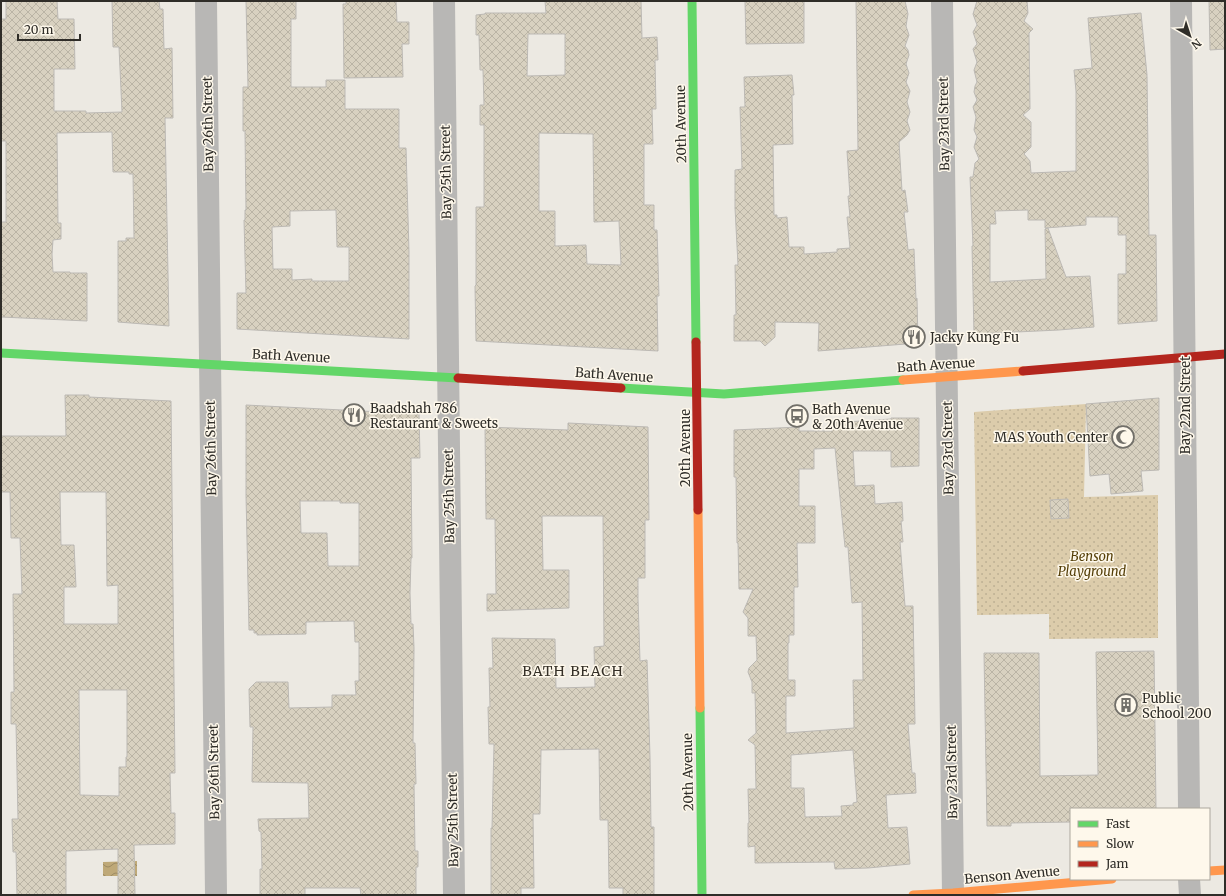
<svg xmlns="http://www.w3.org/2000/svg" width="1226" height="896" viewBox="0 0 1226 896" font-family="Merriweather,serif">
	<defs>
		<pattern id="park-dots" width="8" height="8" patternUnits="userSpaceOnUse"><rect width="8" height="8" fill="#dcccab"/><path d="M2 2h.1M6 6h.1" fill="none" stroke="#bdb093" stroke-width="1.8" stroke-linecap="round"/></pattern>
		<pattern id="water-waves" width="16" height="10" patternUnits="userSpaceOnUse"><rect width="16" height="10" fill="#bfa978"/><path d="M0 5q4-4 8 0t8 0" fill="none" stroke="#9c8a62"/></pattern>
		<pattern id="building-cross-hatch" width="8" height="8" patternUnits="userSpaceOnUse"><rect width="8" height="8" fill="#d8d1c0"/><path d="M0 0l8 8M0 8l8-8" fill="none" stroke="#bab4a5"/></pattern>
	</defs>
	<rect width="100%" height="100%" fill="#ece9e2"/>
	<path fill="url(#park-dots)" d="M1086,404l-2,93 74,-2v143l-109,1v-25l-72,1 -3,-203z"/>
	<path fill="url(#water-waves)" d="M137,861v15h-34v-14z"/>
	<g fill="url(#building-cross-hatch)" stroke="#bcb9b4" fill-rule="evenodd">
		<path d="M6,1h51l1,18h16l1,50h-21v42h32v2l36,-1 -3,-65h-6l-1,-46h47l1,8h3l1,40 8,-1 1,70h-8l4,208 -51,-4v-81h8v-3h8l-1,-64h-4v-2h-16l-1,-40 -55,1 1,90h3v16l-8,1 -1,14 1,18h17v1h17v48l-86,-4v-95h5v-81h-5v-122h5z"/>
		<path d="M246,1h50v18h-5v68h35v-7h19v29h54v39h7l3,104v87l-172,-10v-36h9l-2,-73h1v-10h1l-1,-79h-2v-44h5zM336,210l1,37h12v34h-37v-2l-20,1v-11h-19l-1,-42 18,-1v-15z"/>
		<path d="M346,1h50l1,21h12v22h-7l1,33 -59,1 -1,-74h3z"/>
		<path d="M545,1h96l1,37 15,-1 1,23h-3l1,49h-4l1,35h-9v61h10v25h3l2,66h-2l1,55 -182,-10 -1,-55 1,-1v-78h8v-82h-4v-20h4l-1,-35h-3l-1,-35h-3v-20l9,-1v-1h61zM528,34h37v41l-38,1zM539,133l54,1 1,88 25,-1 2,44 -34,-1 -1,-19 -31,1v-35h-16z"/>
		<path d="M745,1h59v42l-58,1z"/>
		<path d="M856,1h49l3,13 -2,12 3,9 -4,11 3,4 1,5 -3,9 3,9 -3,9 4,9 -3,11 3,10 -3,9 3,9 -3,5 -8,7 3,49 3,-1 3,22h-4l4,38 6,-1 2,50 1,-1 1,45 -100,8 1,-28 -44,-1v15l-10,9 -5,-5h-26v-26h2l-1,-50h3l-3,-57v-38l7,-1 -2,-62h5l-1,-30 48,-2 2,20h-2l1,49 -20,1 1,70h3v3l10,-1 2,30h15v7l33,-2v-3l13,-1 -3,-31h3l-2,-21h2l-3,-45 11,-1z"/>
		<path d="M977,1h50l1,12 -4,8 9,8 -4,4 1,76 -7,6 8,7v25l-7,7 6,7 1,12 45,-2v-80l-2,-21 18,-2 -4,-50 53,-5 6,62 2,160h7l1,86 -39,3v-50h8v-39h-8v-18h-32v8l-41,3v-8h-17v-10l-33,1 1,13h-6v58l56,-3 -1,-50 3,-1 18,49 24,-1 4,51 -35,3 -85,4 -2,-88h1l-3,-69h3l2,-14 4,-4 -5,-12 3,-10 -3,-7 2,-13 -3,-10 4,-7 -3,-8 1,-6 2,-4 -3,-12 3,-8 -4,-13 4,-5 -4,-12 4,-7 -4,-11z"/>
		<path d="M1209,1h16v48l-15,1z"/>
		<path d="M65,395h24v2l82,4 4,372h-5l1,40h4v31l-41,1 1,50h-17v-46l-52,2v44h-49l-1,-43h-3l-1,-33h6l-2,-95h-5v-32h3l-1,-98h9l-2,-56h-9l-1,-46h-9v-56h65zM60,492h46l1,94 11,-1v39h-54v-37h12l-2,-42h-13zM79,690h48v67h-1v10h-7v29l-39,-1z"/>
		<path d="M1159,398v72l-18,1 2,20 -32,3 -2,-20 -19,2 -4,-72z"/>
		<path d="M246,405l173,9 1,44h-9l1,100h-1l-1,35 1,31h2l1,24 -1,95h2l1,41h-2l1,67h3v16h-2v28h-55l-1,-7h-55v7h-45v-26h2l-1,-37 -2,-1 -1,-12 51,-1 -1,-35 -56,-1 1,-55h-3l-1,-38 7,-7h32l1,26 43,-1v-12h24l-1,-14h4v-39h-4l-1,-21 -48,1v12l-49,1v-2h-3v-3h-5l-3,-135zM300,501h40v2h19v63h-31l-1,-33h-26z"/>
		<path d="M891,418h28v48l-28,1v-16h-38l2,35 19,-1 1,19 27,-2 1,19h-2l2,21h-3l5,64h8l2,118h-7l4,49h3l1,20 -30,2 2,33 19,-1 3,37 -42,4 -33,1 -1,-7 -79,1v-17l-7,1v-24h1l-1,-34h8l-1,-44 -7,-5 8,-7 -1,-40h-3v-11l-4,-10 1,-4 8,-8 -1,-24h-8v-18l-5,-6 10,-23h-14l-1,-46h-1l-1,-66h-2v-47l65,-3v4h33v-8l59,-4zM835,448l10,99h3l4,56 10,-1 1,78h-10l1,48 -68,5v-37h9v-16h-7v-37h1v-8h5v-48h4l-1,-44h18v-37h-16v-37h15v-20zM853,750l4,52 -4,1v2l-12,1 1,10 -37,1 -1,-29h-13v-33z"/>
		<path d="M568,423l80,4 1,93h-4v58h-7v21l2,62 7,-1 3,97 1,70h3v68h-31v-7h-14l-1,-68h-8l-1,-71 -58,1 -1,64h-7l1,74h-13v7h-30v-67h1l2,-84h-5l-1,-37h2l-1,-39h4l-1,-30 63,1 1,49 39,-1 -1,-40 10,-1 -1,-130h-61l1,54h26v38l-82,3v-17h9l-1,-75h-9l-1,-92 83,3z"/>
		<path d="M1068,499l1,19 -18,1 -1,-19z"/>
		<path d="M1154,651l2,158h-85v13l-60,1v3h-24l-3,-173h55l1,123 58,-1 -2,-123z"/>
	</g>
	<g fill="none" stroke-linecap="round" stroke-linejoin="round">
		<g stroke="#b8b7b5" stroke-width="22">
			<path d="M206,1l10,894"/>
			<path d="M444,1l10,894"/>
			<path d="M942,1l11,894"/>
			<path d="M1181,1l8,808"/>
			<path d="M1189,879l1,16"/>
		</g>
		<g stroke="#63d668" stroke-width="9">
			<path d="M692,1l4,341"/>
			<path d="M1,353l457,25"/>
			<path d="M621,388l103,6 179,-14"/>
			<path d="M700,708l2,187"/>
		</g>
		<g stroke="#ff974d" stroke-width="9">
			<path d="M903,380l120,-9"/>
			<path d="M698,510l2,198"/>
			<path d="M1209,871l16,-1"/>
			<path d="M913,895l40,-2 159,-14"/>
		</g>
		<g stroke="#b3261e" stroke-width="9">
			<path d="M696,342l2,168"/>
			<path d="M1023,371l202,-17"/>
			<path d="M458,378l163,10"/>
		</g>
	</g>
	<defs>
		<g id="restaurant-ring" transform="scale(1.15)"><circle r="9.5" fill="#fef8eb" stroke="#716f69" stroke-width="1.5"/><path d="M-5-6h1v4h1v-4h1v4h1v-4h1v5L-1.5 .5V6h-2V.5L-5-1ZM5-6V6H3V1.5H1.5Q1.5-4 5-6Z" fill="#716f69"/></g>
		<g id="bus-ring" transform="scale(1.15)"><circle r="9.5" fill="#fef8eb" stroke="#716f69" stroke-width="1.5"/><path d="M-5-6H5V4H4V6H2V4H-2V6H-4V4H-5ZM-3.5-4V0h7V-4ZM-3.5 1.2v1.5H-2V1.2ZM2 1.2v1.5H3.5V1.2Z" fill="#716f69"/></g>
		<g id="mosque-ring" transform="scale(1.15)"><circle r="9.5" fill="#fef8eb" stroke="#716f69" stroke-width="1.5"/><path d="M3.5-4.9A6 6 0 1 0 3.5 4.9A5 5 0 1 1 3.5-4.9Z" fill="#716f69"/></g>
		<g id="building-ring" transform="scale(1.15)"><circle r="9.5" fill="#fef8eb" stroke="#716f69" stroke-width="1.5"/><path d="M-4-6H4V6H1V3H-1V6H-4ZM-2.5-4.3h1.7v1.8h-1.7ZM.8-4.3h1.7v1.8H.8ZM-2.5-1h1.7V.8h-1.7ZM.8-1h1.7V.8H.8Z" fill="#716f69"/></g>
	</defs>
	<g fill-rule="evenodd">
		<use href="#restaurant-ring" x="914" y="337"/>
		<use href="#restaurant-ring" x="354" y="415"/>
		<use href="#bus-ring" x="797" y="416"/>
		<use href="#mosque-ring" x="1123" y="437"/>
		<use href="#building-ring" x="1126" y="705"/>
	</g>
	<g text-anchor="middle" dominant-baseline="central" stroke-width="3" stroke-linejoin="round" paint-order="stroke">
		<g font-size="13" fill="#2f2d28" stroke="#fef8eb">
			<text transform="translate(208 124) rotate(-91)">Bay 26th Street</text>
			<text transform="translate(681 124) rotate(-91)">20th Avenue</text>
			<text transform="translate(944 124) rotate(-91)">Bay 23rd Street</text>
			<text transform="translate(446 172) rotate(-91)">Bay 25th Street</text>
			<text transform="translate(291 356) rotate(3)">Bath Avenue</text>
			<text transform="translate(936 365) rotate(-4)">Bath Avenue</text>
			<text transform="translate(614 375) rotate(4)">Bath Avenue</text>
			<text transform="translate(1185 405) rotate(-90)">Bay 22nd Street</text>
			<text transform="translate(211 448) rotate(-91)">Bay 26th Street</text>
			<text transform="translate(685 448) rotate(-90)">20th Avenue</text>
			<text transform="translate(948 448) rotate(-91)">Bay 23rd Street</text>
			<text transform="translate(449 496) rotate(-91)">Bay 25th Street</text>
			<text transform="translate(214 772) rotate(-91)">Bay 26th Street</text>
			<text transform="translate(688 772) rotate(-91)">20th Avenue</text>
			<text transform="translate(952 772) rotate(-91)">Bay 23rd Street</text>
			<text transform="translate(453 820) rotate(-91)">Bay 25th Street</text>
			<text transform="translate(1012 875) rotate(-5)">Benson Avenue</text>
		</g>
		<g font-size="13" fill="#2f2d28" stroke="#fef8eb" text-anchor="start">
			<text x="930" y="337">Jacky Kung Fu</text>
			<text x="370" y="408">Baadshah 786<tspan x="370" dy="15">Restaurant &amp; Sweets</tspan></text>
			<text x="812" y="409">Bath Avenue<tspan x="812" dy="15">&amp; 20th Avenue</tspan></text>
			<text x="1108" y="437" text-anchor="end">MAS Youth Center</text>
			<text x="1142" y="698">Public<tspan x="1142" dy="15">School 200</tspan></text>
		</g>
		<g font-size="13" font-style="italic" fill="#553f08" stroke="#fef8eb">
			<text x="1092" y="556">Benson<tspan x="1092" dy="15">Playground</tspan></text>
		</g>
		<g font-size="14" letter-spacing="1" fill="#353027" stroke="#fef8eb">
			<text x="573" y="671">BATH BEACH</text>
		</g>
	</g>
	<rect width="1226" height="896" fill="none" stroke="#2f2d28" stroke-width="4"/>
	<rect x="1070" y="808" width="140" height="72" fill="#fef8eb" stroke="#aba79d"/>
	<rect x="1078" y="821" width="20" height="6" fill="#63d668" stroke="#aba79d"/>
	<text x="1106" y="828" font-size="12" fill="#2f2d28">Fast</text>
	<rect x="1078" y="841" width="20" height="6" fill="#ff974d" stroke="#aba79d"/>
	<text x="1106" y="848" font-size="12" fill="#2f2d28">Slow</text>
	<rect x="1078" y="861" width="20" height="6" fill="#b3261e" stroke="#aba79d"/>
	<text x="1106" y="868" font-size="12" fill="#2f2d28">Jam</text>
	<g transform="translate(1190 36) rotate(141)" stroke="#fef8eb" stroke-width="3" paint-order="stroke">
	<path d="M0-3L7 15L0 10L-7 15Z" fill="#2f2d28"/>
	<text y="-6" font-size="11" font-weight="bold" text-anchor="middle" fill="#2f2d28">N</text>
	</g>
	<path d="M18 34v6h62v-6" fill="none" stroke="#2f2d28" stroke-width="2"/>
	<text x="24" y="34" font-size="12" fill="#2f2d28" stroke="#fef8eb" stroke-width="3" paint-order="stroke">20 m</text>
</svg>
